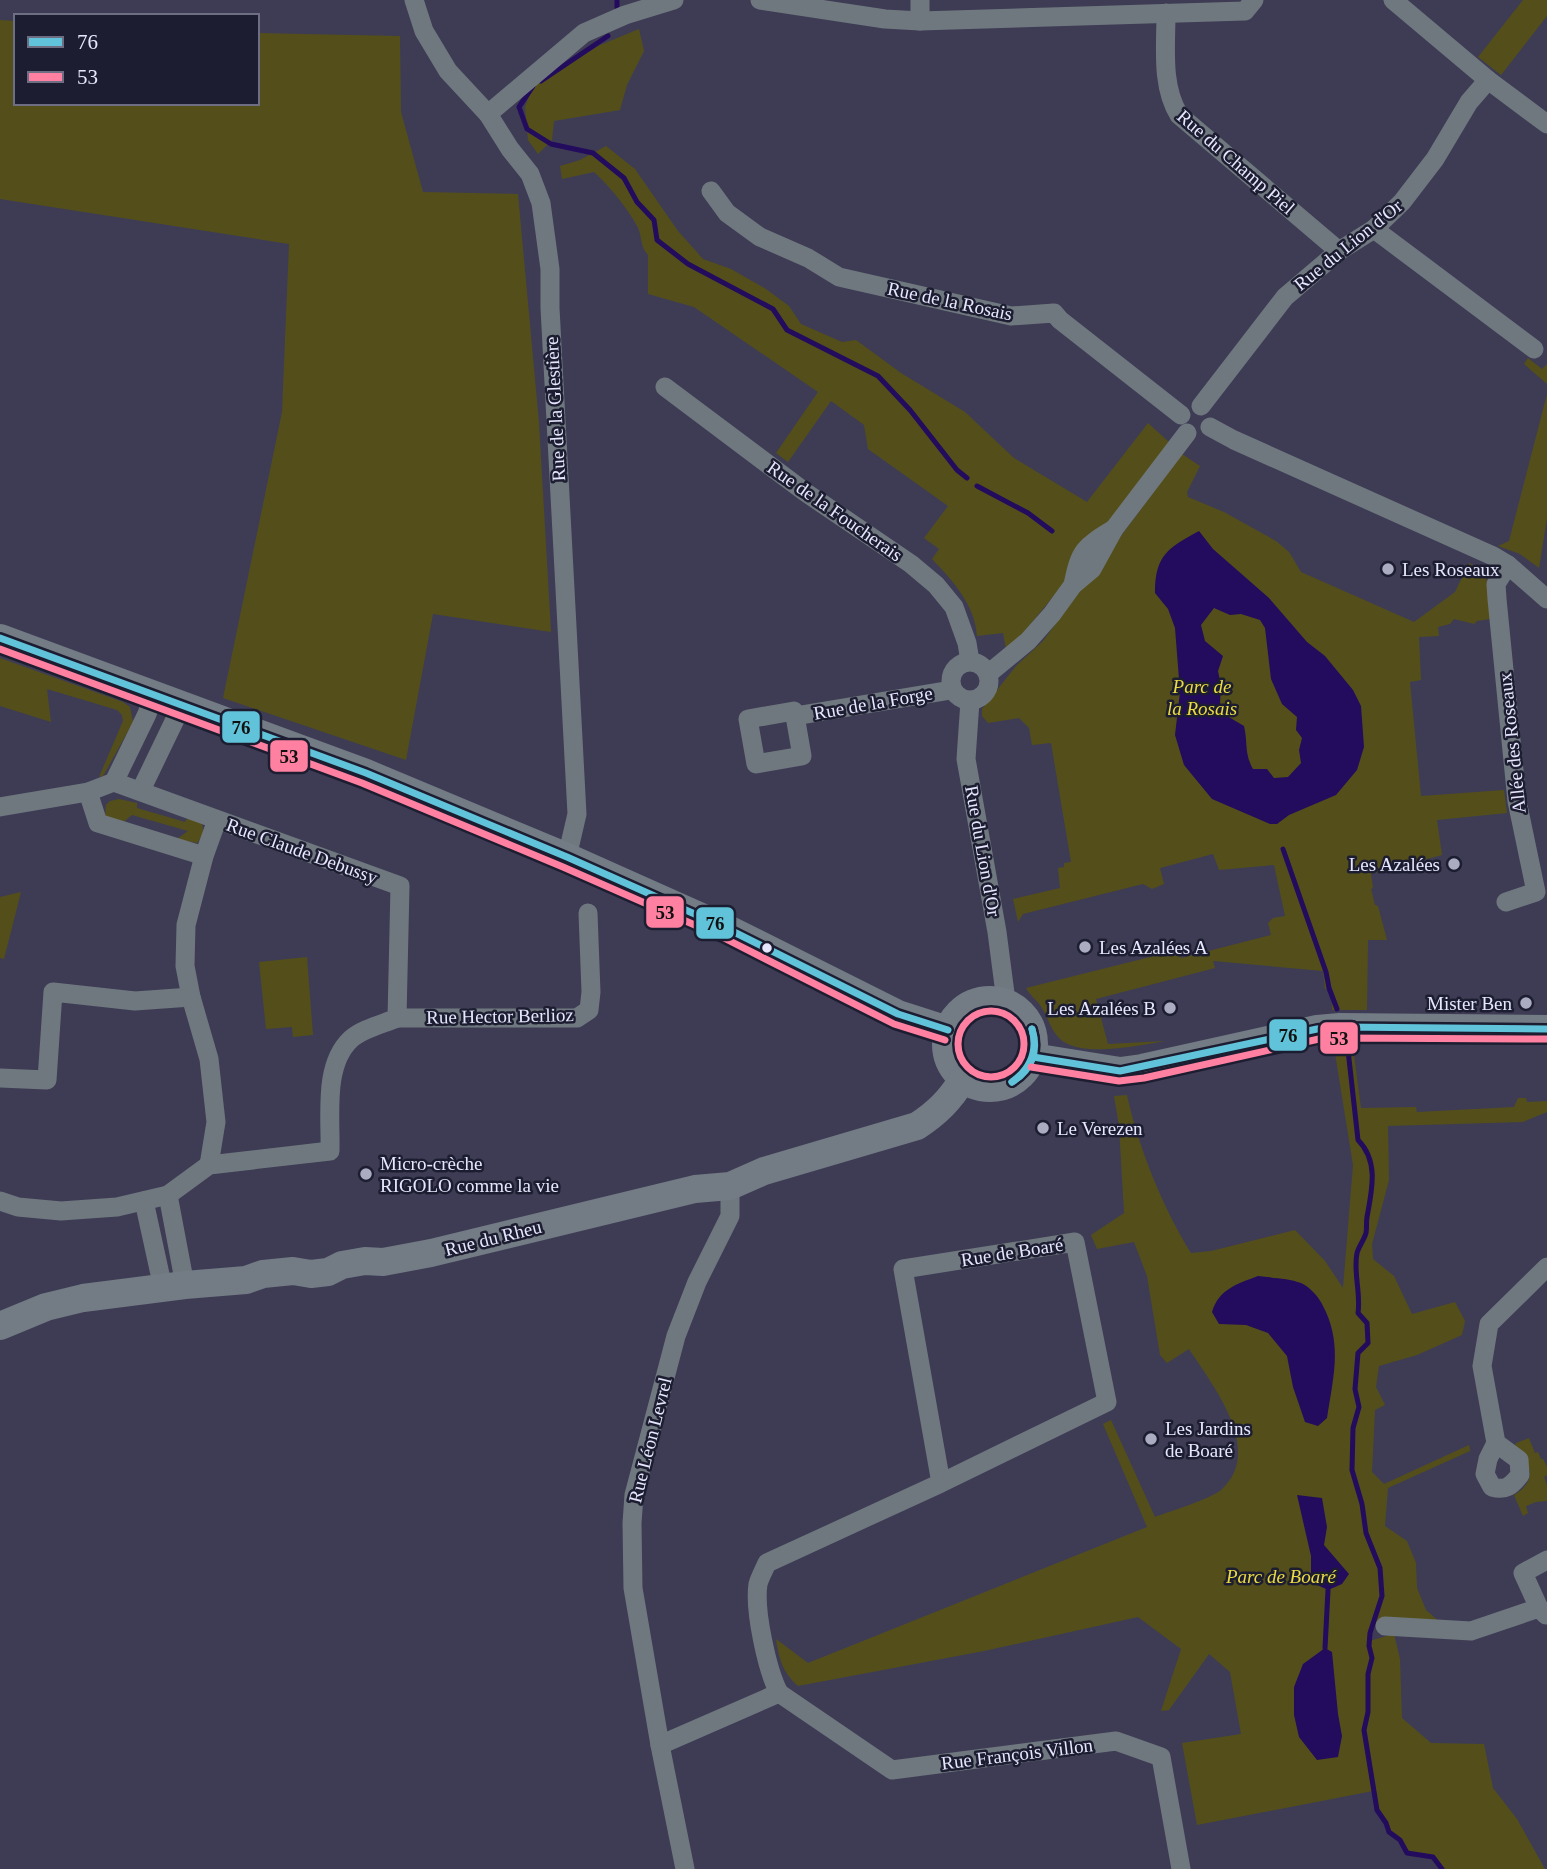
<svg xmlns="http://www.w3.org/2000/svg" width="1547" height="1869" viewBox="0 0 1547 1869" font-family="'Times New Roman',serif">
	<rect width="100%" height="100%" fill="#3d3c54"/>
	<g fill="#544f1a">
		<path d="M1523,0h24v16l-46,59 -23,-18z"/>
		<path d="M0,20l16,1v82h241v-70l143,3 1,76 22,80 95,2 21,229 12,209 -118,-18 -27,146 -183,-62 59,-286 7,-168 -289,-45z"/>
		<path d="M639,29l5,22 -17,34 -7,25 -66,11 -2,19 -14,14 -10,-14 -3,-33 8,-21 65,-40z"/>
		<path d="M606,146l29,23 43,62 25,28 28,10 35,20 23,17 12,18 41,18 14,-2 45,33 64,39 49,46 73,44 61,-79 21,19 -113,151 -37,45 -13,11 -3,-16 -26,3c-2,-31 -24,-55 -45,-77l7,-10 -15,-11 24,-32 -80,-57 -4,-24 -33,-24 -43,61 -12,-9 42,-61 -124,-85 -46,-13v-39c-9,-9 -5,-20 -12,-31 -11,-19 -26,-37 -42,-52l-32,7 -2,-13 20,-6z"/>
		<path d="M1528,358l14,11 5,-5v20l-23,-20z"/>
		<path d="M1547,394v124l-8,50 -19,-14 -22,-8 11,-5z"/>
		<path d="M1182,454l18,12 -13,26 1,5 36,15 52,29 13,11 12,20 113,50 41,-30 14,-29 17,8 4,48 -13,2 -3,3 -20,-5 -4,5 -12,3 1,9 -20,1 2,43 -11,2 11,114 83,-6 3,23 -70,7 5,35 -71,19 2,14 -2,1 4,16 3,1 9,34h-19l-1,70h-35l-1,-22 -6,1 -2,-18 -110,-10 2,7 -119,31 12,45 58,-3c-26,4 -87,18 -107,-3 -9,-9 -11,-22 -19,-33 -5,-6 -10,-10 -14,-17l128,-32 -2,-5 2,-4 5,2 17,-5 5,14 90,-23 -3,-12 5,-5 12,-2 -11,-51 -55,5 -6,-16 -53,14 4,16 -12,5 -9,-5 -120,30 -5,8 -5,-23 47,-11 -2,-20 6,-1v-4l7,-1 -20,-119 -19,2 -3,-17 -10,-10 -31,5 -6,-7v-7l34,-43 27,-25z"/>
		<path d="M0,658l123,44 7,5 3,15 -30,54 -4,1 24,-56 -1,-6 -5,-5 -70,-21 4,33 -51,-16z"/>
		<path d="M119,799l18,4v5l48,14 3,-5 13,5c4,8 2,14 -4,21l-20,-4 11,-8 -56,-16 -11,9 -16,-6 1,-13 4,-4z"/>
		<path d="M21,892l-17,67 -4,-1v-61z"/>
		<path d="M307,957l6,78 -20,2 -1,-10 -26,2 -7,-67z"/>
		<path d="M1350,1046l4,9 7,53 55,-1 1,5 97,-5 4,-9h8l1,4 20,-1v11l-24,10 -135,4 1,54 -17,64 1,15 21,17 18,38 43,-12 10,19 -3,14 -45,20 -38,11 -3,21 9,18 -10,5 -3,62 12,12 85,-39 1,6 -82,37 -3,38 22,15 9,22 1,25 9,22 16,14 -61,-5 -10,11 -2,11 25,-7 6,25 2,59 29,25 53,1 9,44 24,31 28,50h-103l-9,-12 -26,-4c-5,-9 -15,-16 -19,-23 -8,-16 -11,-21 -15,-39l-176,34 -15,-82 59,-9 -11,-62 -21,-18 -40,56 -8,1 20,-62 -43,-32 -154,34 -186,35c-15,-13 -19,-27 -22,-47l32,24 339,-136 -44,-103 8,-4 44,97c16,-6 55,-18 66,-27 44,-40 -8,-104 -32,-141l-22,14 -7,-8 -13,-79 -13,-34 -37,7 -6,-14 33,-22 -5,-87 -5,-30 13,-1c11,52 36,113 64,158l20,-2 84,-21 30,31 18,27 10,-123 -19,-118z"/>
		<path d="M1529,1438l6,15 3,-1 3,7h2l4,8v8l-3,2 3,8v16l-11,1 -10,4 2,7 -5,3 -9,-21c25,-16 17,-30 0,-47l2,-5z"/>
	</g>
	<g fill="#230b5d" fill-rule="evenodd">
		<path d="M1199,531l14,18 56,49 38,44 18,14 28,34 8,16 3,41 -7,23 -21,25 -47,20 -12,9h-7l-58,-25 -28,-34 -9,-30 5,-43 -5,-64 -7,-19 -13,-16c0,-38 13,-45 44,-62zM1214,608l16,7 11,-1 19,6 5,8 6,51 11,25 15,13 -1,13 6,8 -3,12 2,13 -13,14 -14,1 -7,-9h-14c-9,-16 -5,-26 -9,-43l-17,-10 -7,-13 1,-17 -3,-15 5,-15 -18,-15 -4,-16z"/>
		<path d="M1258,1276c13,2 30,2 43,7 9,4 18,14 22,23 20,38 10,72 4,112l-9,8 -13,-4 -12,-35 -6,-31 -19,-23 -22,-8 -27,-1 -7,-12c7,-23 25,-28 46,-36z"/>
		<path d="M1297,1495l25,3 5,29 -3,18 25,29 -7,10 -14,6 -17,-8v-26z"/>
		<path d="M1325,1648l7,4 6,62 4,22 -4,21 -21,3 -18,-23 -5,-22v-28l9,-23z"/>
	</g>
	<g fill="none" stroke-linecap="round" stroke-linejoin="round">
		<g stroke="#230b5d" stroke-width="5">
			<path d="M617,0v7"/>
			<path d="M541,81l67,-45"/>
			<path d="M533,86l-14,21 8,22 24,15 42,9 31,25 13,24 17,18 3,20 31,24 85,45 14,21 91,46 32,34 47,60 10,8"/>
			<path d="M977,486l51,27 24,18"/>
			<path d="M1283,849l43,123 3,16 8,21"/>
			<path d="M1348,1050l10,90c21,21 14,50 9,77 -1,5 0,11 -1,16 -2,7 -7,13 -9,20 -4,19 4,40 1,60l9,10 1,20 -10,10 -3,36 4,18 -6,21 -1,42 10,34 4,29 14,35 2,28 -12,37 -1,13 3,12 -4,16v38l-4,18 13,80 9,13 3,9 11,8 7,13 26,4 9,12"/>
			<path d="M1325,1648l3,-58"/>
		</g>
		<g stroke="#70787f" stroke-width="19">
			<path d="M414,0l10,31 24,40 40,43 22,35 20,25 11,29 9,66v39l27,506 -10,43"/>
			<path d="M760,0l125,19 35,2 325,-10 9,-11"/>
			<path d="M920,0v21"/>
			<path d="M1393,0l95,80 59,44"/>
			<path d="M1166,13c0,34 -5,73 13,102l160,136"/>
			<path d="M488,114l96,-81 41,-18 49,-15"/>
			<path d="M711,191l16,22 33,24 48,21 31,19 172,39 43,-3 6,7 121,95"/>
			<path d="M1374,229l160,120"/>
			<path d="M665,387l140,105 106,72 25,21 18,22 13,36 3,18"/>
			<path d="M1201,406l84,-109 54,-46 35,-22 28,-27 33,-43 34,-57 19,-22"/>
			<path d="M1210,427l24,13 259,116 15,9 39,34"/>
			<path d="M1073,585c7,-35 11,-38 41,-56"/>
			<circle cx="970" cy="681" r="19"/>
			<path d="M988,674l40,-33 24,-27 21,-29 19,-16 22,-40 73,-96"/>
			<path d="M970,701l-4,58 31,173 9,69"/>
			<path d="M795,716l7,40 -46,8 -8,-45 46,-8 1,5 156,-26"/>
			<path d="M141,790l41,-85"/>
			<path d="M88,792l10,31 106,33"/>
			<path d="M0,807l88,-15 26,-10 33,-68 7,-20"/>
			<path d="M1506,902l30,-10 -19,-91 -20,-202 -1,-15 12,-19"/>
			<path d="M397,1018h180l12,-8 2,-18 -3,-79"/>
			<path d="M0,1078l47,2 6,-88 82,9 56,-4"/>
			<path d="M209,1165l7,-43 -7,-63 -18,-62 -6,-31 1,-41 18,-69 13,-36"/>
			<path d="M168,1195l17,90"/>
			<path d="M0,1201l18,6 43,4 56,-4 51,-12 41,-30 121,-14c1,-35 -7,-86 21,-112 11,-10 32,-15 46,-21l3,-132 -286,-104"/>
			<path d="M144,1201l19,87"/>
			<path d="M1496,1443l23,17 1,15c-9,11 -14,16 -28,12l-7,-13 3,-15 8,-16 -14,-77 7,-42 58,-57"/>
			<path d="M1546,1615l-7,-7 -16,-35 24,-13"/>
			<path d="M1385,1626l86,5 68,-23"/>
			<path d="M779,1693l113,77 224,-29 45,16 20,112"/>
			<path d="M660,1745l119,-52c-12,-23 -25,-83 -21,-109 2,-7 6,-14 9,-21l174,-80 166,-81 -32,-160 -172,27 38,214"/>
			<path d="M685,1869l-25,-124 -27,-157 -1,-65 2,-28 42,-159 21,-54 33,-66v-30"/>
		</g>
		<g stroke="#737b85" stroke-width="28">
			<path d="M0,638l366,135 201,84 159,71 172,86 50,16"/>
			<circle cx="990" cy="1044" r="44"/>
			<path d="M1033,1057l87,14 22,-3 175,-39 23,-2 207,2"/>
			<path d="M0,1326l46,-19 37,-9 102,-13 61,-5 17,-6 30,-3 18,3 17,-2 14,-7 23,-4 18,1 48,-9 264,-64 35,-3 34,-15 153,-45c20,-13 33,-26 46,-47"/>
		</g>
		<g stroke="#1d1d31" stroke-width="12">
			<g id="bus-1">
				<path d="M0,638l366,135 201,84 159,71 172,86 50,16"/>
				<path d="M1033,1057l87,14 197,-42 23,-2 207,2"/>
				<path d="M1012,1082c18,-13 26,-31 20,-53"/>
				<path d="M1012,1082c20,-12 27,-31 20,-53"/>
			</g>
		</g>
		<g stroke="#1d1d31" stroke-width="12">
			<g id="bus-2">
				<path d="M0,649l362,134 201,84 159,70 172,87 51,16"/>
				<circle cx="991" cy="1044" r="33"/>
				<path d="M1031,1067l88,14 25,-3 175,-39 21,-1 207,1"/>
			</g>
		</g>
		<use href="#bus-1" stroke="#61c3d9" stroke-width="7"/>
		<use href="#bus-2" stroke="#ff80a0" stroke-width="7"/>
	</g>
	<g fill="#ababc2" stroke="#1d1d31" stroke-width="2.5">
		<circle cx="1388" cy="569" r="7"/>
		<circle cx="1454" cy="864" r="7"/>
		<circle cx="1085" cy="947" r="7"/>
		<circle cx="1526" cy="1003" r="7"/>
		<circle cx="1170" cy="1008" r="7"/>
		<circle cx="1043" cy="1128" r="7"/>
		<circle cx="366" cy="1174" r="7"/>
		<circle cx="1151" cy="1439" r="7"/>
	</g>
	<circle fill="#e6e7fe" stroke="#1d1d31" stroke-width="2.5" cx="767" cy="948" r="6"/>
	<g text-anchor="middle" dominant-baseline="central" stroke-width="5" stroke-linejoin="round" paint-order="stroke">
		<g font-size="19" fill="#e6e7fe" stroke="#1d1d31">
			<text transform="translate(1236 162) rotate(41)">Rue du Champ Piel</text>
			<text transform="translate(1348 245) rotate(-39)">Rue du Lion d'Or</text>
			<text transform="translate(950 301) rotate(12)">Rue de la Rosais</text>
			<text transform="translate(555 409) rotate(-93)">Rue de la Glestière</text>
			<text transform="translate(835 511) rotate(35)">Rue de la Foucherais</text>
			<text transform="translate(873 703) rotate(-10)">Rue de la Forge</text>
			<text transform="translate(1512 743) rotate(-96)">Allée des Roseaux</text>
			<text transform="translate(302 851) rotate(20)">Rue Claude Debussy</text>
			<text transform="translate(983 851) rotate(80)">Rue du Lion d'Or</text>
			<text transform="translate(500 1016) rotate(-1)">Rue Hector Berlioz</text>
			<text transform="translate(493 1238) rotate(-14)">Rue du Rheu</text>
			<text transform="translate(1012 1252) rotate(-9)">Rue de Boaré</text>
			<text transform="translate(650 1440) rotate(-76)">Rue Léon Levrel</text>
			<text transform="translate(1017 1754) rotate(-7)">Rue François Villon</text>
		</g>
		<g font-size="19" fill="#e6e7fe" stroke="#1d1d31" text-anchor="start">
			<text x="1402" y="569">Les Roseaux</text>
			<text x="1440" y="864" text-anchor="end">Les Azalées</text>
			<text x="1099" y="947">Les Azalées A</text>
			<text x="1512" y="1003" text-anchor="end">Mister Ben</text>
			<text x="1156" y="1008" text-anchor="end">Les Azalées B</text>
			<text x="1057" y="1128">Le Verezen</text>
			<text x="380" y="1163">Micro-crèche<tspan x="380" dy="22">RIGOLO comme la vie</tspan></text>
			<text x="1165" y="1428">Les Jardins<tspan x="1165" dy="22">de Boaré</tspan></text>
		</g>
		<g font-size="19" font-style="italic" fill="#ebdc41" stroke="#1d1d31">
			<text x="1202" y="686">Parc de<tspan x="1202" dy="22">la Rosais</tspan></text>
			<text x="1281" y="1576">Parc de Boaré</text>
		</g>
	</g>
	<g stroke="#1d1d31" stroke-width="2.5">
		<rect x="221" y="710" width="40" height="34" rx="7" fill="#61c3d9"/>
		<rect x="269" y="739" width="40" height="34" rx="7" fill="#ff80a0"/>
		<rect x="645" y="895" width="40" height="34" rx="7" fill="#ff80a0"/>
		<rect x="695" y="906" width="40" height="34" rx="7" fill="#61c3d9"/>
		<rect x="1268" y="1018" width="40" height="34" rx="7" fill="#61c3d9"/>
		<rect x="1319" y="1021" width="40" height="34" rx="7" fill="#ff80a0"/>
	</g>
	<g font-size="19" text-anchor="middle" font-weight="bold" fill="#111">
		<text x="241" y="734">76</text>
		<text x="289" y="763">53</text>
		<text x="665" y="919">53</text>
		<text x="715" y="930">76</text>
		<text x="1288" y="1042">76</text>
		<text x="1339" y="1045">53</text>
	</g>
	<rect x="14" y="14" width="245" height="91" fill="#1d1d31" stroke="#6d6e83" stroke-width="2"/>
	<rect x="28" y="37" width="35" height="10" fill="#61c3d9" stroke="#6d6e83" stroke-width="2"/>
	<text x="77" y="49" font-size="21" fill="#e6e7fe">76</text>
	<rect x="28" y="72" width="35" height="10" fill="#ff80a0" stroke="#6d6e83" stroke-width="2"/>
	<text x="77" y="84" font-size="21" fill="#e6e7fe">53</text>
</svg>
